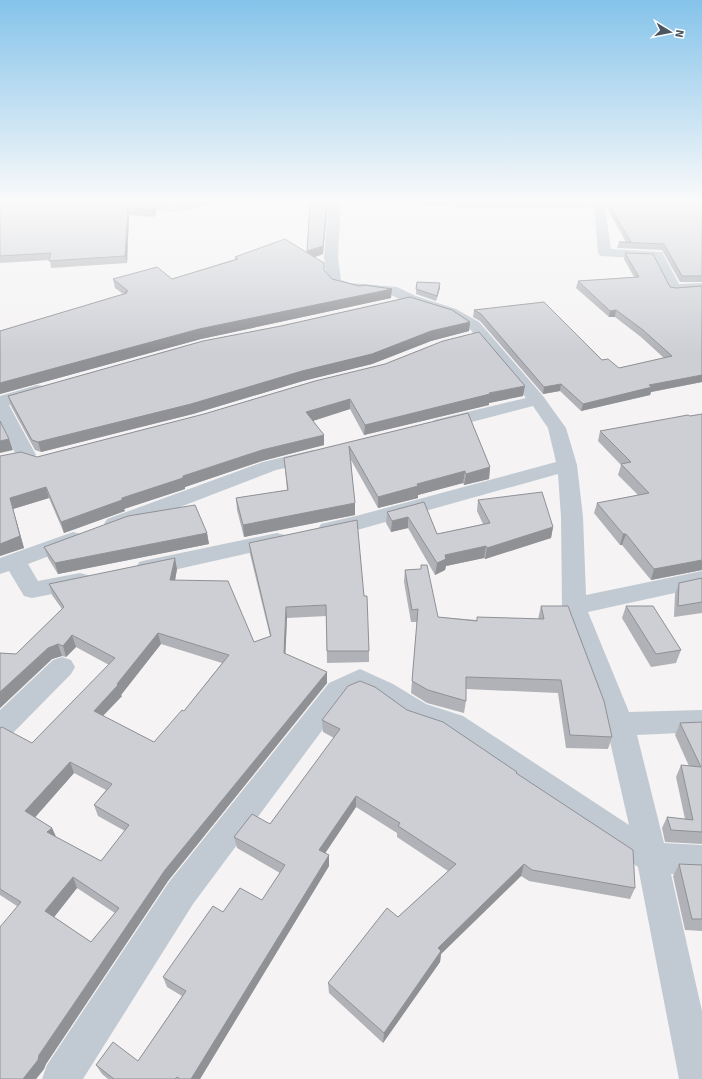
<svg xmlns="http://www.w3.org/2000/svg" width="702" height="1079" viewBox="0 0 702 1079" font-family="Signika,sans-serif">
	<rect width="100%" height="100%" fill="#f5f3f3"/>
	<g fill="none" stroke-linecap="round" stroke-linejoin="round">
		<g fill="#c1cad2" fill-rule="evenodd">
			<path d="M97,202h46l33,2 16,-2h25l-2,2 -4,1 -35,7 -73,-7 -4,-1z"/>
			<path d="M329,202h12l-3,55 3,23 9,3 47,4 19,9 40,13 23,13 64,74 23,32 11,37 6,52 3,78 116,-24v16l-114,25 41,100 73,-2v22l-65,3 27,108 38,2v30l-31,-1 31,137v68h-23l-41,-212 -194,-134 -37,-12 -32,-23 -15,-7 -13,6 -154,207 -110,175h-41l5,-14 122,-183 160,-199 31,-14 33,15 33,20 37,12 166,109 -23,-101 -44,-118 -1,-89 -3,-43 -201,56 -28,6 -8,-2 -3,-5 3,-5 35,-8 200,-54 -8,-34 -15,-22 -92,24 -7,-2 -2,-4 2,-4 92,-22 -57,-70 -23,-13 -40,-13 -17,-8 -41,-3 -19,-6 -2,-3 -3,-25z"/>
			<path d="M410,202h234l-1,3 -4,1 -34,1 6,42 51,3 17,32 23,-1v8l-28,2 -5,-1 -17,-33 -52,-3 -2,-3 -4,-46 -100,2 -78,-4 -4,-1z"/>
			<path d="M37,385l6,1 3,4 -3,4 -34,11 27,50 -3,4 -7,2 -7,-2 -3,-4 -16,-33v-26z"/>
			<path d="M313,450l7,2 3,4 -3,4 -44,10 -153,59 -8,2 -8,-2 -3,-5 3,-5 156,-57z"/>
			<path d="M73,532l8,2 3,5 -3,5 -53,20 10,17 42,-8 8,2 4,6 -4,6 -56,11 -8,-2 -15,-25 -9,3v-16z"/>
			<path d="M277,533l8,2 3,5 -3,5 -138,31 -8,-2 -3,-6 3,-6 8,-2z"/>
			<path d="M62,657l9,3 4,7 -4,7 -61,62 -10,4v-30l53,-50z"/>
		</g>
	</g>
	<g fill="#b0b2b7" fill-rule="evenodd">
		<path d="M0,202l155,3 1,7 -2,5 -25,-2 -2,48 -76,5 -1,-8 -50,3z"/>
		<path d="M310,202h18l-5,52 -9,3 10,6v8l8,8 59,19 -190,41 -201,55v-63l123,-37 -8,-6 -2,-9h59l63,-20v-2l72,-5z"/>
		<path d="M702,202v80h-22l-18,-32 -45,-2 2,-6h7l-19,-34 1,-5z"/>
		<path d="M625,253l45,34 6,1 26,-2v96l-51,10 -1,3 -69,16 -21,-20 -17,3 -63,-73 -7,-4 1,-7 128,50 17,8 45,-10 -23,-21 -26,-20h-6l-33,-29 2,-7 56,-4 -10,-18z"/>
		<path d="M417,282l23,6 -4,13 -20,-7z"/>
		<path d="M470,322l-1,9 -38,10 -59,23 -69,17 -110,33 -152,38 -6,-2 -24,-44 -3,-10z"/>
		<path d="M315,381l208,15 -34,7v2l-125,30 -14,-26 -37,12 11,24 -62,16 -77,26v2l-61,20 1,2 -61,22 -15,-35 -36,11 11,39 -24,8v-100l37,1 167,-43z"/>
		<path d="M468,413l22,54 -1,12 -25,6 -1,-2 -45,12v3l-40,10 -27,-48 4,55 -111,22 -7,-27 -1,-12 51,-8 -3,-32z"/>
		<path d="M702,414v156l-51,10 -29,-35h-2l-26,-32 3,-10 41,-8 -20,-20 3,-10 -23,-24 2,-10z"/>
		<path d="M478,500l75,27 -2,11 -66,21 -1,-1 -38,8 -1,4 -10,5 -27,-47 -17,4 -5,-9 1,-11 37,-10 13,32 46,-10 -6,-13z"/>
		<path d="M357,520l12,131v11l-42,1 -1,-47 -39,2 -2,36 42,29 -159,198 -122,183 -2,5 -8,10h-36l17,-173 -17,-11v-167l32,15 77,-78 -33,-18 -10,10 -4,-1 -10,3 -52,49v-55l16,1 46,-45 -10,-14 -3,-11 128,-15 -2,11 79,62 16,-6 -20,-82 -1,-11zM161,644l61,19 -38,48 -30,31 -51,-26 19,-20 -1,-1zM74,773l32,17 -12,15 4,11 27,15 -24,30 -45,-24 -4,-9 -17,-11zM77,888l38,25 -24,29 -37,-25z"/>
		<path d="M207,533l2,11 -151,30 -10,-16 -4,-11z"/>
		<path d="M405,570l33,47 39,3v-3l61,2 3,-13 71,131 -4,12 -42,-1 -8,-55 -92,-4v12l-2,12 -37,-10 -16,-10 6,-71h-6l-7,-40z"/>
		<path d="M702,578v35l-28,4 1,-23 4,-11z"/>
		<path d="M626,606l55,44 -5,13 -25,4 -29,-49z"/>
		<path d="M407,710l110,62v2l118,114 -5,11 -101,-18 -8,-5 -80,78 -1,8 -57,81 -54,-50 -1,-10 70,-66 50,-46 -51,-34v-4l-41,-26 -31,46 4,13 -129,213h-92l-6,-5 -6,-9 42,-4 44,-65 -15,-9 -4,-10 60,-65 39,-12 18,-27 -43,-25 -3,-11 36,-13 64,-86 -11,-6 -1,-12z"/>
		<path d="M702,722v122l-37,-2 -3,-14 5,-11 18,2 -9,-42 5,-12 8,1 -14,-31 5,-12z"/>
		<path d="M679,864l23,1v66l-17,-1 -12,-54z"/>
	</g>
	<g fill="#909195">
		<path d="M327,202h1l-5,52 -16,6v-9z"/>
		<path d="M155,205l1,7 -2,5 -1,-7z"/>
		<path d="M128,208l1,7 -2,48 -2,-7z"/>
		<path d="M440,283v5l-4,13 1,-5z"/>
		<path d="M392,289l-1,9 -190,41 -201,55v-11l199,-54z"/>
		<path d="M616,310l-1,7h-6l1,-6z"/>
		<path d="M470,322l-1,9 -38,10 -59,23 -69,17 -110,33 -152,38 -3,-10 393,-111z"/>
		<path d="M702,375v7l-51,10 -1,3 -69,16 2,-7 66,-19z"/>
		<path d="M561,384l-1,7 -17,3 1,-7z"/>
		<path d="M525,386l-2,10 -34,7v2l-125,30 1,-10 124,-32z"/>
		<path d="M350,399v10l-44,14v-11z"/>
		<path d="M324,435v10l-62,16 -77,26v2l-61,20 1,2 -61,22 -3,-11 61,-24 61,-22 79,-26z"/>
		<path d="M9,439l4,11 -13,3v-12z"/>
		<path d="M490,467l-1,12 -25,6 2,-11z"/>
		<path d="M465,471l-2,12 -45,12v3l-40,10v-11l39,-13z"/>
		<path d="M46,487l3,11 -36,11 11,39 -24,8v-12l10,-46z"/>
		<path d="M355,503v12l-111,22 -1,-12z"/>
		<path d="M408,517v11l-17,4 1,-11z"/>
		<path d="M553,527l-2,11 -66,21 2,-11z"/>
		<path d="M207,533l2,11 -151,30 -3,-11z"/>
		<path d="M623,534h3l-4,11h-2z"/>
		<path d="M486,546l-2,12 -38,8 -1,4 -10,5 2,-12 8,-8z"/>
		<path d="M175,558l2,11 -4,23 -3,-12z"/>
		<path d="M702,560v10l-51,10 3,-11z"/>
		<path d="M286,607l1,11 -2,47 -1,-12z"/>
		<path d="M158,633l3,11 -40,51 1,1 -25,26 -3,-11 23,-27z"/>
		<path d="M72,635l4,12 -10,10 -3,-11z"/>
		<path d="M58,644l4,12 -10,3 -52,49v-16l48,-44z"/>
		<path d="M327,672v11l-159,198 -122,183 -2,5 -8,10h-13l142,-209z"/>
		<path d="M70,762l4,11 -43,49 -6,-11z"/>
		<path d="M356,796v11l-36,54 -1,-11z"/>
		<path d="M52,828l5,11 -10,-7z"/>
		<path d="M329,855v11l-129,213h-9z"/>
		<path d="M524,864l-3,12 -80,78 -1,8 -57,81 1,-10 54,-85z"/>
		<path d="M73,877l4,11 -26,33 -6,-10z"/>
	</g>
	<g fill="#cdcfd5" stroke="#909195" fill-rule="evenodd">
		<path d="M0,202h119l36,3 -2,5 -25,-2 -3,48 -76,5 2,-8 -51,3z"/>
		<path d="M310,202h17l-4,44 -16,5z"/>
		<path d="M658,202h44v74h-20l-18,-32 -45,-2h12l-23,-39z"/>
		<path d="M285,239l39,24v7l8,9 27,7 6,-1 27,4 -193,40 -199,54v-52l127,-38 -2,-1 3,-1 -15,-12 44,-12 15,12 66,-20 -3,-2z"/>
		<path d="M625,253l28,1 17,33 6,1 26,-2v89l-53,10 3,2 -69,17 -22,-20 -17,3 -63,-73 -7,-4 70,-8 58,58 6,-1 11,9 53,-12 -29,-26 -27,-20 -6,1 -32,-30 61,-4z"/>
		<path d="M417,282l23,1 -3,13 -21,-7z"/>
		<path d="M410,297l42,13 18,12 -39,9 -59,23 -70,17 -111,33 -153,38 -6,-2 -24,-44 195,-55 78,-15z"/>
		<path d="M479,332l46,54 -36,7 1,1 -125,31 -15,-26 -44,13 18,23 -62,15 -79,26v2l-61,20v2l-61,22 -15,-35 -36,11 10,38 -20,8v-88l21,-4 16,5 167,-43 111,-33 70,-17 58,-23z"/>
		<path d="M468,413l22,54 -24,7 -1,-3 -48,13 1,2 -40,11 -29,-51 6,57 -112,22 -7,-27 52,-8 -4,-32z"/>
		<path d="M702,414v146l-48,9 -28,-35h-3l-26,-31 52,-10 -28,-29 10,-2 -31,-31 88,-16 2,1z"/>
		<path d="M0,421l9,18 -9,2z"/>
		<path d="M542,492l11,35 -66,21 -1,-2 -41,9 1,4 -9,4 -29,-46 -16,4 -5,-9 37,-10 13,32 53,-11 -12,-23z"/>
		<path d="M195,505l12,28 -152,30 -11,-16 84,-31z"/>
		<path d="M357,520l7,76h3l2,55h-42l-1,-46 -40,2 -2,46 43,19 -162,198 -126,185 -1,5 -15,19h-23v-152l21,-25 -21,-13v-161l2,-1 30,16 83,-85 -43,-23 -9,11 -5,-2 -10,4 -48,44v-39l16,1 48,-47 -15,-23 126,-26 -5,22 58,1 26,61 17,-6 -22,-93zM158,633l71,22 -45,56 -2,-1 -28,32 -60,-31 24,-26 -1,-1zM70,762l42,22 -18,21 35,20 -28,36 -54,-29 5,-4 -27,-17zM73,877l46,31 -28,34 -46,-31z"/>
		<path d="M421,565h6l11,52 39,4v-4l67,2 -3,-13h27l36,95 8,36 -42,-2 -9,-55 -95,-3v24l-38,-11 -16,-9 6,-72 -6,1 -7,-40 16,-1z"/>
		<path d="M702,578v24l-24,4 1,-23z"/>
		<path d="M626,606h27l28,44 -25,4z"/>
		<path d="M360,681l15,6 32,23 36,12 74,50 -1,1 117,77 2,38 -103,-18 -8,-6 -86,84 3,3 -57,82 -56,-50 59,-75 11,9 58,-53 -58,-38 2,-3 -44,-27 -37,54 10,5 -138,224h-11l-3,-2 -2,2h-61l-18,-14 17,-23 25,19 48,-70 -23,-14 50,-71 10,6 17,-24 22,12 23,-35 -51,-28 18,-23 18,10 70,-95 -18,-9 26,-34z"/>
		<path d="M702,722v110l-31,-2 -4,-13 26,3 -12,-55 20,2 -21,-44z"/>
		<path d="M679,864l23,1v54h-10z"/>
	</g>
	<linearGradient id="sky" x2="0" y2="1"><stop stop-color="#85c3ea"/><stop offset="0.57" stop-color="#fafafa"/><stop offset="1" stop-color="#fafafa" stop-opacity="0"/></linearGradient>
	<rect width="702" height="353" fill="url(#sky)"/>
	<g transform="translate(670 32) rotate(100)" stroke="#ffffff" stroke-width="3" paint-order="stroke">
	<path d="M0-3L7 15L0 10L-7 15Z" fill="#4a5661"/>
	<text y="-6" font-size="11" font-weight="bold" text-anchor="middle" fill="#4a5661">N</text>
	</g>
</svg>
